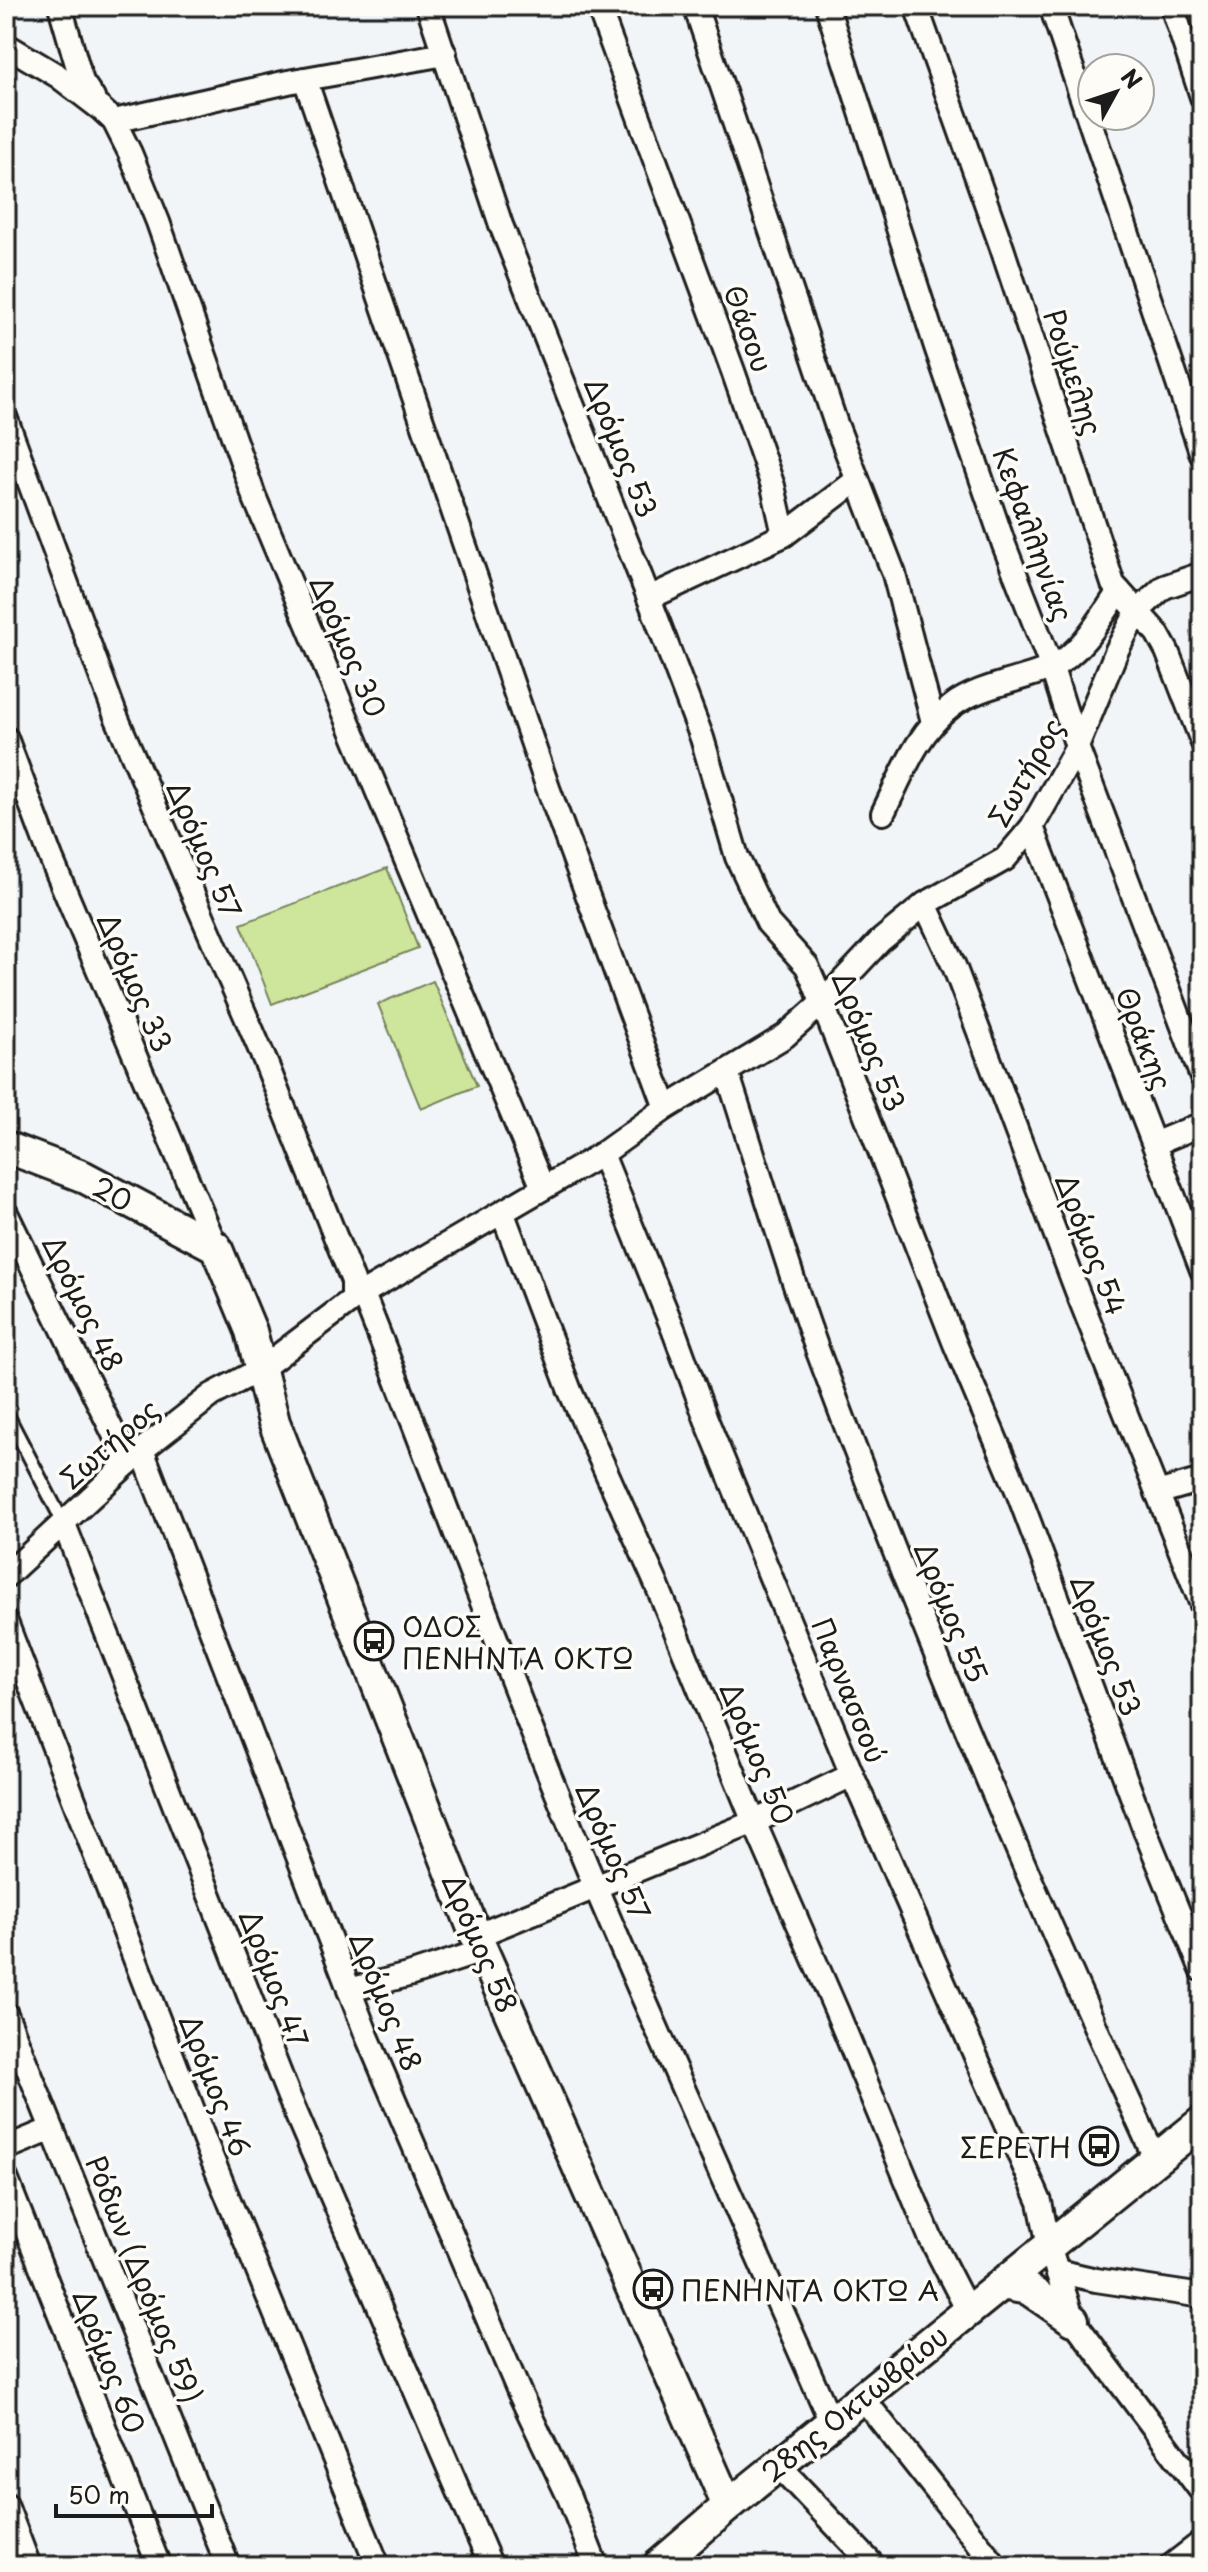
<svg xmlns="http://www.w3.org/2000/svg" width="1208" height="2572" viewBox="0 0 1208 2572" font-family="'Playpen Sans',sans-serif">
	<rect width="100%" height="100%" fill="#f2f5f8"/>
	<filter id="ink" filterUnits="userSpaceOnUse"><feTurbulence type="fractalNoise" baseFrequency=".0125" numOctaves="2"/><feDisplacementMap in="SourceGraphic" scale="16" xChannelSelector="R" yChannelSelector="G"/><feConvolveMatrix kernelMatrix="1 2 1 2 8 2 1 2 1" color-interpolation-filters="sRGB"/></filter>
	<g filter="url(#ink)">
		<g fill="#cee69b" stroke="#75815c" stroke-width="2">
			<path d="M387,868l31,80 -146,56 -31,-80z"/>
			<path d="M433,981l44,105 -56,23 -43,-105z"/>
		</g>
		<g fill="none" stroke-linecap="round" stroke-linejoin="round">
			<g stroke="#1c1c1c" stroke-width="17">
				<path id="lane" d="M6,1412l58,112"/>
			</g>
			<g stroke="#1c1c1c" stroke-width="28">
				<g id="street">
					<path d="M60,6l22,76 11,16"/>
					<path d="M428,6l73,219 148,373 53,140 35,119 31,66 39,43 7,16 141,362 62,146 127,338 58,142"/>
					<path d="M598,6l135,365 40,115 11,49 -135,63"/>
					<path d="M695,6l141,418 58,150 39,148"/>
					<path d="M827,6l109,341 68,198 48,123 25,79 125,330"/>
					<path d="M916,6l86,242 111,336 44,49 10,18 35,90"/>
					<path d="M1051,6l151,449"/>
					<path d="M1172,6l30,91"/>
					<path d="M6,45l52,31 43,33 13,12 16,32 28,69 96,274 289,692"/>
					<path d="M305,79l243,709 118,320"/>
					<path d="M114,121l174,-39 157,-28"/>
					<path d="M6,419l109,295 151,349 87,218v18"/>
					<path d="M784,535l73,-55"/>
					<path d="M6,738l45,120 165,389"/>
					<path d="M883,813c19,-38 34,-81 69,-107 26,-20 68,-25 98,-38 30,-13 51,-50 69,-77"/>
					<path d="M1032,827l170,443"/>
					<path d="M925,904l29,62 123,325 125,314"/>
					<path d="M727,1072c30,92 57,186 90,277 102,275 216,545 339,811"/>
					<path d="M1154,1144l48,-20"/>
					<path d="M602,1154l72,177 32,88 146,356 188,427 9,44 24,74 129,172"/>
					<path d="M6,1213l122,250"/>
					<path d="M503,1214l67,177 86,192 98,239 83,190 93,225 38,74"/>
					<path d="M363,1294c79,198 150,398 233,594 76,179 157,356 235,534"/>
					<path d="M142,1450l225,586 153,358 49,103 27,69"/>
					<path d="M1157,1493l45,-13"/>
					<path d="M64,1524l225,573 202,469"/>
					<path d="M6,1576l136,-126 70,-55 49,-26 92,-70 249,-145 64,-46 119,-72 37,-33 58,-62 45,-37 80,-45 27,-32 45,-80 40,-97 20,-38 27,-25 38,-13"/>
					<path d="M6,1622l198,517 174,427"/>
					<path d="M476,1936l278,-114 98,-47"/>
					<path d="M349,1990l63,-16 70,-23"/>
					<path d="M6,2014l222,552"/>
					<path d="M6,2148l46,-19"/>
					<path d="M6,2178l153,388"/>
					<path d="M1057,2271l39,9 106,16"/>
					<path d="M862,2397l134,169"/>
					<path d="M778,2465l96,101"/>
					<path d="M6,2505l23,61"/>
					<path d="M1171,2566l31,-24"/>
				</g>
			</g>
			<g stroke="#1c1c1c" stroke-width="36">
				<g id="secondary">
					<path d="M6,1147l76,29 134,71 35,84 23,91 202,514 252,570"/>
					<path d="M1002,2284l26,5 45,31"/>
					<path d="M658,2566l70,-60 474,-384"/>
				</g>
			</g>
			<use href="#lane" stroke="#fdfcf7" stroke-width="11"/>
			<use href="#street" stroke="#fdfcf7" stroke-width="22"/>
			<use href="#secondary" stroke="#fdfcf7" stroke-width="30"/>
		</g>
	</g>
	<defs>
		<g id="bus-ring" transform="scale(2)"><circle r="9.5" fill="#fdfcf7" stroke="#1c1c1c" stroke-width="1.5"/><path d="M-5-6H5V4H4V6H2V4H-2V6H-4V4H-5ZM-3.5-4V0h7V-4ZM-3.5 1.2v1.5H-2V1.2ZM2 1.2v1.5H3.5V1.2Z" fill="#1c1c1c"/></g>
	</defs>
	<g fill-rule="evenodd">
		<use href="#bus-ring" x="374" y="1641"/>
		<use href="#bus-ring" x="1099" y="2146"/>
		<use href="#bus-ring" x="653" y="2289"/>
	</g>
	<g text-anchor="middle" dominant-baseline="central" stroke-width="7" stroke-linejoin="round" paint-order="stroke">
		<g font-size="28" fill="#1c1c1c" stroke="#fdfcf7">
			<text transform="translate(749 328) rotate(70)">Θάσου</text>
			<text transform="translate(1074 372) rotate(72)">Ρούμελης</text>
			<text transform="translate(622 447) rotate(68)">Δρόμος 53</text>
			<text transform="translate(1034 534) rotate(70)">Κεφαλληνίας</text>
			<text transform="translate(349 646) rotate(67)">Δρόμος 30</text>
			<text transform="translate(1025 772) rotate(-60)">Σωτήρος</text>
			<text transform="translate(205 849) rotate(67)">Δρόμος 57</text>
			<text transform="translate(136 982) rotate(67)">Δρόμος 33</text>
			<text transform="translate(1145 1038) rotate(69)">Θράκης</text>
			<text transform="translate(870 1041) rotate(68)">Δρόμος 53</text>
			<text transform="translate(113 1193) rotate(29)">20</text>
			<text transform="translate(1092 1244) rotate(69)">Δρόμος 54</text>
			<text transform="translate(84 1303) rotate(64)">Δρόμος 48</text>
			<text transform="translate(109 1443) rotate(-41)">Σωτήρος</text>
			<text transform="translate(952 1612) rotate(68)">Δρόμος 55</text>
			<text transform="translate(1107 1645) rotate(69)">Δρόμος 53</text>
			<text transform="translate(850 1690) rotate(68)">Παρνασσού</text>
			<text transform="translate(758 1753) rotate(68)">Δρόμος 50</text>
			<text transform="translate(614 1851) rotate(67)">Δρόμος 57</text>
			<text transform="translate(481 1943) rotate(67)">Δρόμος 58</text>
			<text transform="translate(275 1978) rotate(69)">Δρόμος 47</text>
			<text transform="translate(387 2001) rotate(68)">Δρόμος 48</text>
			<text transform="translate(216 2085) rotate(69)">Δρόμος 46</text>
			<text transform="translate(145 2279) rotate(68)">Ρόδων (Δρόμος 59)</text>
			<text transform="translate(110 2361) rotate(69)">Δρόμος 60</text>
			<text transform="translate(854 2403) rotate(-39)">28ης Οκτωβρίου</text>
		</g>
		<g font-size="28" fill="#1c1c1c" stroke="#fdfcf7" text-anchor="start">
			<text x="402" y="1625">ΟΔΟΣ<tspan x="402" dy="32">ΠΕΝΗΝΤΑ ΟΚΤΩ</tspan></text>
			<text x="1071" y="2146" text-anchor="end">ΣΕΡΕΤΗ</text>
			<text x="681" y="2289">ΠΕΝΗΝΤΑ ΟΚΤΩ Α</text>
		</g>
	</g>
	<rect width="1208" height="2572" fill="none" stroke="#fdfcf7" stroke-width="32"/>
	<rect x="16" y="16" width="1176" height="2540" fill="none" stroke="#1c1c1c" stroke-width="3" filter="url(#ink)"/>
	<g transform="translate(1116 92) rotate(50)"><circle r="38" fill="#fdfcf7" stroke="#a3a29f" stroke-width="2"/>
	<path d="M0-6L14 30L0 20L-14 30Z" fill="#1c1c1c"/>
	<text y="-12" font-size="22" font-weight="bold" text-anchor="middle" fill="#1c1c1c">N</text>
	</g>
	<path d="M56 2504v12h156v-12" fill="none" stroke="#1c1c1c" stroke-width="4"/>
	<text x="68" y="2504" font-size="24" fill="#1c1c1c" stroke="#fdfcf7" stroke-width="6" paint-order="stroke">50 m</text>
</svg>
